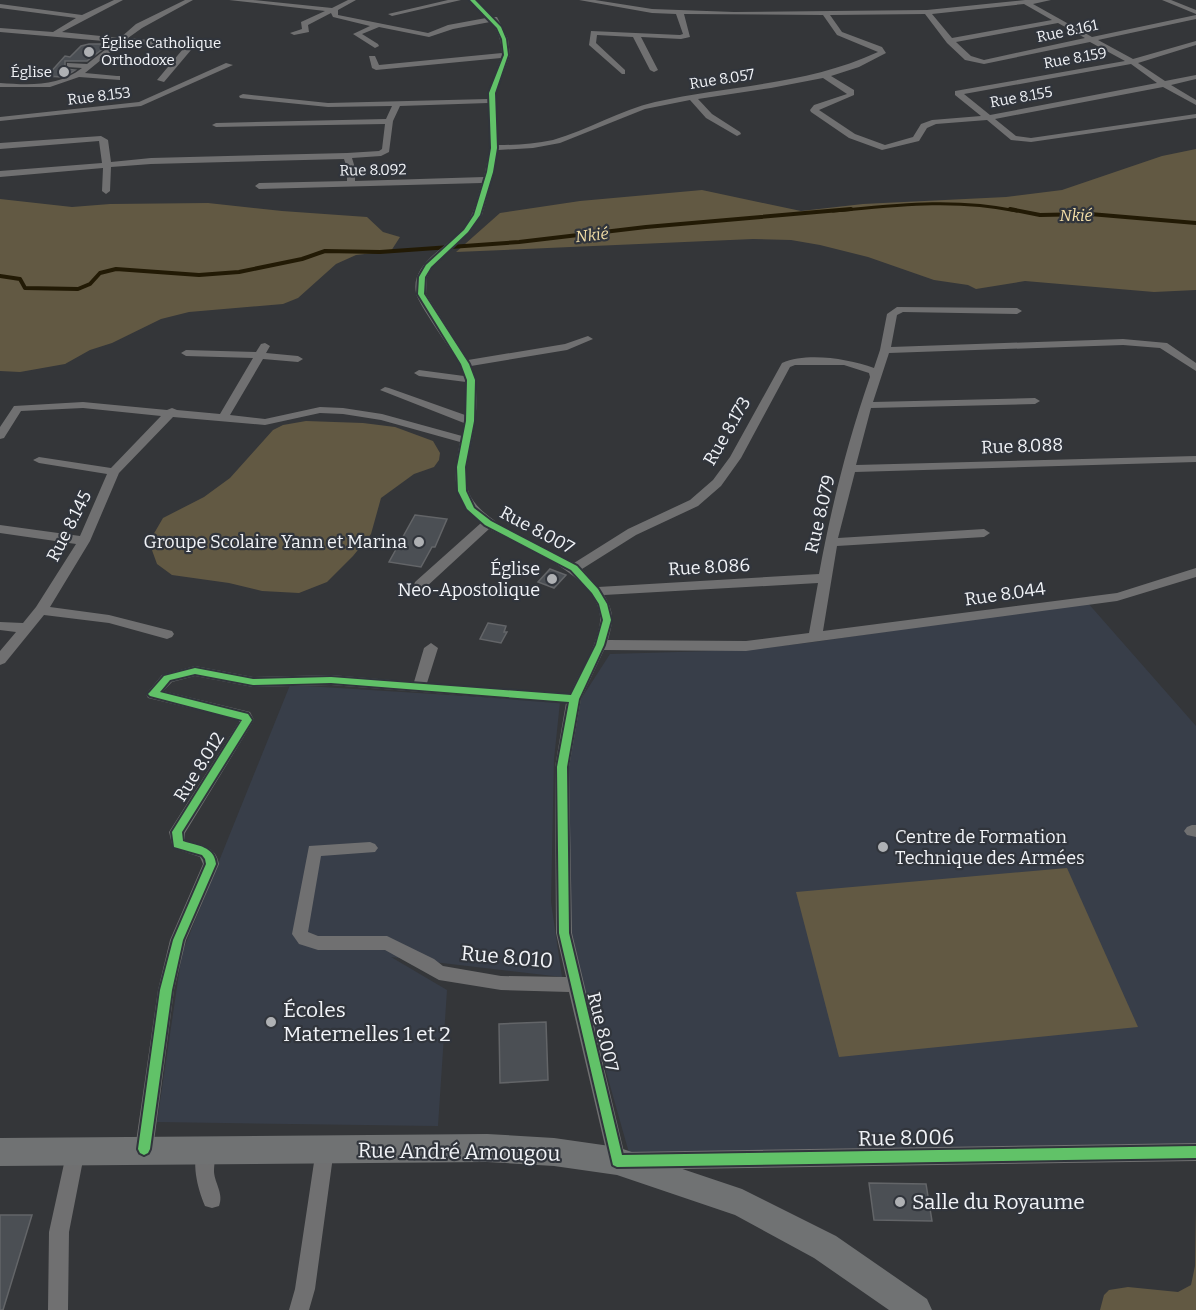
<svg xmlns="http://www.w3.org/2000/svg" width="1196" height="1310" viewBox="0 0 1196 1310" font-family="Bitter,serif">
	<rect width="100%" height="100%" fill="#343639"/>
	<g fill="#383e49">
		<path d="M1087,602l109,124v422l-565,12 -49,-174 -11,-53 -4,-172 14,-62 29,-45 135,-4 69,-8z"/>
		<path d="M290,685l270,17 -6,57 -3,143 11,75 -171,-20 56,33 -9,136 -281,-4 25,-169z"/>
	</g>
	<g fill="#625943">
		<path d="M1196,149v141l-42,2 -129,-11 -49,8 -8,-4 -34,-5 -66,-23 -48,-12 -29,-5 -38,-1 -297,13 44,-39 80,-12 122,-11 99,21 62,-7 143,-7 56,-7 100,-34z"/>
		<path d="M0,199l72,8 38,-3 98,-1 74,8 85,6 16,15 17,5 -9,14 -35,4 -20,9 -38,34 -15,6 -94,8 -28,7 -49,24 -22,7 -25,14 -45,8 -20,-1z"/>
		<path d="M306,421l57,2 32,4 38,14 7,12 -1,7 -5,7 -20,7 -33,24 -10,36 -18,22 -26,26 -28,11 -37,-2 -33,-8 -57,-8 -15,-11 -8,-22 14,-24 41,-21 26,-19 43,-48 10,-5z"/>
		<path d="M1067,868l71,159 -299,30 -43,-165z"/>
		<path d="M1196,1210v100h-96l4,-15 5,-5 19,-3 50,5 13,-7 4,-19z"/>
	</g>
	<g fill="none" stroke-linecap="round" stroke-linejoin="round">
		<path stroke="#221a05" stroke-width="3" d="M833,211c64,-6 121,-13 184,0"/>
		<g stroke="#221a05" stroke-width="4">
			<path d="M1010,209l30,6 50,-1 106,9"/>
			<path d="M0,276l20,3 5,9 53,1 12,-5 10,-11 16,-4 83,6 40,-3 63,-13 23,-8 55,1 139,-10 127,-15 205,-18"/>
		</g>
	</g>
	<g fill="#4b4f54" stroke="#636568" stroke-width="1.5">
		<path d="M89,44h20l-22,17h-22v8l10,1 -3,2 -10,5 -15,-1 18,-20 5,1 11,-11z"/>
		<path d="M415,515l32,4 -12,28h-3l-11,20 -32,-5z"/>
		<path d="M550,569l16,6 -12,13 -16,-6z"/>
		<path d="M488,623l18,3 -2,6h3l-6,11 -21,-4z"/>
		<path d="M546,1022l2,58 -48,3 -1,-59z"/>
		<path d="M869,1183l57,1 6,37 -58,-1z"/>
		<path d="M0,1215h32l-29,95h-3z"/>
	</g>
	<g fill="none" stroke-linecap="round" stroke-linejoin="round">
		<g fill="#707071" fill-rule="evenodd">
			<path d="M114,0h9l-61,32 58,6 16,-14 49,-24h8l-51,28 -14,10 41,4 22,4v4l-27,32 -7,-2 26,-31 -60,-7 -38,31 32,3h3v4l-41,-3 -29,10h-50v-4c29,2 58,4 82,-15l-15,-1v-4l20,1 28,-22 -115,-10v-4l53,4 23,-14 -76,-10v-4l82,11z"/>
			<path d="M229,0h24l79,8 16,-8h8l-18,10v5l90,18 20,-8 38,-7 -17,-18h7l17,17h4l11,22 2,16 -14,38 2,52c18,0 37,-1 55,-5 35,-10 67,-30 102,-38 76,-17 152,-17 223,-50l-41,-17 -14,-20 -139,-1 6,23 -9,2 -40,-2 17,33 -4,2 -4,-2 -17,-33 -36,-2 -1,8 29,27v4h-3l-33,-29 2,-14 89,4 3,-1 -7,-20 -24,-1 -73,-13h16l57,9 82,3 193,-2 98,-10h26l-18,4 59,33 104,-22v4l-98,21 35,19 63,-18v4l-58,18 27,18 31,-6v4l-25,6 25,15v5l-33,-18 -168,32 21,17 15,2 165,-24v4l-165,24 -20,-2 -24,-20 -51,4 -9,4 -8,13 -37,9 -33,-12 -38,-26 -1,-2 4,-5 33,-11 -24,-16 -52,10 -73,11 14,15 28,18 1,2 -4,2 -31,-18 -16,-18 -45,9 -85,34 -27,5 -35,2 -4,22 -12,43 -13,18 -37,34 -5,10 -1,17 42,66 97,-16 23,-8 5,3 -26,11 -96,16c8,21 6,46 2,68 -3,18 -11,41 -4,59 11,29 76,55 105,70l54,-34 62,-29 23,-20 17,-23 52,-94c26,-11 66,-4 92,5l6,-18 7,-36 10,-7 120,1 5,3 -5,3 -114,-2 -6,3 -6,32 232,-8 44,4 29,20v8l-36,-23 -37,-3 -234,8 -16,49 162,-4 5,3 -5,3 -164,4 -15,57 340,-9v6l-341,10 -17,66 146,-9 6,4 -6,4 -147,9 -14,85 294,-38 79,-25v9l-79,24 -371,50 -142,-1 -23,49 -12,68 3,166 52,219 572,-9v18l-579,9 -7,-3 -41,-175 -68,-2 -62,-10 -54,-30h-67l-19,-6 -7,-10 17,-88 61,-4 5,2 3,4 -3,4 -54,4 -13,76 10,4h69l47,23 9,7 58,10 65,1 -10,-44 -1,-166 11,-64 -235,-18 -78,2 -58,-11 -23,6 -9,9 87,21 4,8 -69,113v7c16,5 31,6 34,24l-33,76 -12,50 -21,159 -2,6 -7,3 -7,-3 -2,-6 23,-159 12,-50 33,-76 -3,-7 -27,-9 -4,-16 71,-112 -92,-22 -2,-4 16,-19 33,-9 58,11 78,-2 83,7 10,-34 7,-5 7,5 -11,35 143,11c10,-23 27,-47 30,-72 5,-44 -80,-77 -111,-93l-64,59h-10l-1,-3 1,-3 66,-59c-30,-25 -28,-45 -21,-81l-79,-22 -38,-6 -23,-1 -55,12 -92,-8 -54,56 -29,68 -40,66 59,8 63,16 2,3 -2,3 -5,2 -58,-16 -65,-8 -39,48 -5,2v-14l16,-19 -16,-2v-8l23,1 13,-16 40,-63 -76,-11v-8l80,11 27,-62 -68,-11 -6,-3 6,-3 72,11 50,-52 -78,-8 -62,3 -17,27 -4,1v-12l14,-21 69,-4 84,8 5,-2 5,2 43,4 33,-56 -67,-2 -5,-3 5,-3 70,2 5,-8 4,-1 5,3 -4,7 32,3 5,3 -5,3 -35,-3 -33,56 35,4 55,-12 23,1 39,6 80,22 2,-13 -84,-33 5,-3 4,1 76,27 1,-33 -47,-6 -5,-3 5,-3 45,6 -4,-12c-8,-13 -42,-60 -44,-71 -6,-29 31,-46 47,-64 11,-13 14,-30 19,-46l-223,6 -4,-3 4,-3 88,-2v-13l-3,-9 -193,5 -40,3 -1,24 -4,3 -4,-3 1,-23 -103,9v-6l102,-8 -3,-22 -99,8v-6l101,-7 7,4 3,22 40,-4 196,-5 32,-2 3,-2 3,-25 -169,3 -4,-2 4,-2 170,-4 6,-13 -64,1 -88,-9 -1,-2 4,-2 85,9 160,-4v-6l13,-35 -125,12 -4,-2 -3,-12h6l4,9 123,-12c-1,-12 -3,-22 -12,-31l-37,7 -24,8 -50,-10 -17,7 16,10 1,2 -4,2 -22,-14 17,-8 -37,-9 -2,-4 -23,12 1,7 -15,3 -4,-2 12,-4 -1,-7 24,-11zM1024,4l28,16 -100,18 -20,-24zM925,14l22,29 18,17 19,4 106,-22 35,19 -170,30v4l26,21 -49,4 -11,4 -8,13 -28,8 -30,-11 -36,-24 35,-15v-5l-23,-14 28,-9 27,-14 -4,-6 -40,-15 -12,-17zM1058,23l27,15 -101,22 -13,-4 -15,-14zM1131,64l26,19 -167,32 -26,-21zM488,103l2,45 -6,29 -129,4v-13l-3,-10 29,-2 8,-4 4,-31 7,-15zM795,365h49l25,8 1,4c-22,63 -39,131 -51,197l-221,13 -16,-18 54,-34 62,-29 23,-20 20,-28 49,-91zM818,583l-9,50 -63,8 -138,-1c5,-19 7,-27 -4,-45z"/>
			<path d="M448,0h13l-69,16 -4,-2z"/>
			<path d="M1162,0h9l25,10v4z"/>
			<path d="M226,63l7,2 -92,41 -141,15v-4l139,-15z"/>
			<path d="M1192,825h4v12l-9,-2 -3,-4 3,-4z"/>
			<path d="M206,1140l7,3c4,10 1,19 1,29 1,12 10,22 5,34l-7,2 -7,-2c-8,-19 -14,-44 -6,-63z"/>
			<path d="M325,1140l7,3 2,6 -19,140 -6,21h-20l6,-21 21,-140 2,-6z"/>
			<path d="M76,1141l7,3 2,6 -16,82 -1,78h-20l1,-78 18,-82 2,-6z"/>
		</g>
		<path fill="#707273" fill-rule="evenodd" d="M487,1134l67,4 63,9 125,42 94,47 91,63 5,11h-43l-75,-52 -79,-43 -118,-40 -63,-9 -67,-4 -487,4v-28z"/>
		<g stroke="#31353c" stroke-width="4">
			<path id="cycleway" d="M470,0h5l26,27 5,12 2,16 -13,38 2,55 -4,24 -13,43 -12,17 -37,35 -6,10 -1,17 45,70 6,16 -1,41 -9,46 1,24 8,17 17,13 86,45 21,23 9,15 4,16 -7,25 -25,54 -12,68 2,166 53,222 574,-9v12l-579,9 -4,-2 -54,-232 -2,-166 12,-65 -238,-19 -78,2 -58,-11 -25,6 -10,12 88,22 4,6 -70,112 1,9c15,5 31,5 33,23l-33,76 -11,50 -22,159 -2,4 -4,2 -4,-2 -2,-4 22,-159 13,-50 33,-76 -1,-5 -3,-4 -28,-8 -2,-15 70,-112 -92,-24 -2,-2 2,-2 14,-16 31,-8 58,11 78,-2 240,18 25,-50 7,-25 -4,-16 -7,-11 -21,-23 -86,-45 -18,-16 -9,-18 -1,-24 9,-46 1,-41 -6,-16 -43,-70 1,-17 7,-12 38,-35 10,-15 13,-43 4,-24 -2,-55 15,-38 -2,-16 -5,-11z"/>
		</g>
		<use href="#cycleway" fill="#61c268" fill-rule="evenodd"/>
	</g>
	<g fill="#afb1b4" stroke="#31353c" stroke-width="2">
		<circle cx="89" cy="52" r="6"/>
		<circle cx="64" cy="72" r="6"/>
		<circle cx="419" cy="542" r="6"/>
		<circle cx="552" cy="579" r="6"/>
		<circle cx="883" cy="847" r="6"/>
		<circle cx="271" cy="1022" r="6"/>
		<circle cx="900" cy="1202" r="6"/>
	</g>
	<g text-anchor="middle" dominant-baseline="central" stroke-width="4.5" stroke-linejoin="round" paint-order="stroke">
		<g font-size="15" fill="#f1f3f7" stroke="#31353c">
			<text transform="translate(1067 31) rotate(-12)">Rue 8.161</text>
			<text transform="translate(1075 58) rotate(-10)">Rue 8.159</text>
			<text transform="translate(722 79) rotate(-9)">Rue 8.057</text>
			<text transform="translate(99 96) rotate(-7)">Rue 8.153</text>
			<text transform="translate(1021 97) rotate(-10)">Rue 8.155</text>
			<text transform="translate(373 170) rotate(-1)">Rue 8.092</text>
		</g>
		<g font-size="15" fill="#f1f3f7" stroke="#31353c" text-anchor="start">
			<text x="101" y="43">Église Catholique<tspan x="101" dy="17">Orthodoxe</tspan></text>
			<text x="52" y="72" text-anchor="end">Église</text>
		</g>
		<g font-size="16" font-style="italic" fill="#f4dfa8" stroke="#31353c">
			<text x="1076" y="215">Nkié</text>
			<text transform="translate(592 235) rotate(-6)">Nkié</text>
		</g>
		<g font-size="18" fill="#f1f3f7" stroke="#31353c">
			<text transform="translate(727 431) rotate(-60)">Rue 8.173</text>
			<text transform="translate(1022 446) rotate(-2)">Rue 8.088</text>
			<text transform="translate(820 514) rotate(-77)">Rue 8.079</text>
			<text transform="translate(69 526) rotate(-63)">Rue 8.145</text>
			<text transform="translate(537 530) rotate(28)">Rue 8.007</text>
			<text transform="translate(709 567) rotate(-3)">Rue 8.086</text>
			<text transform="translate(1005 594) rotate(-8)">Rue 8.044</text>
			<text transform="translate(199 767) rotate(-58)">Rue 8.012</text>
			<text transform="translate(603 1032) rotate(76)">Rue 8.007</text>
		</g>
		<g font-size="18" fill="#f1f3f7" stroke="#31353c" text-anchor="end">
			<text x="407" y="542">Groupe Scolaire Yann et Marina</text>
			<text x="540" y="569">Église<tspan x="540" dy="21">Neo-Apostolique</tspan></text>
			<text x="895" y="837" text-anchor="start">Centre de Formation<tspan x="895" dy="21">Technique des Armées</tspan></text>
		</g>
		<g font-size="21" fill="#f1f3f7" stroke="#31353c">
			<text transform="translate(507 957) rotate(5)">Rue 8.010</text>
			<text transform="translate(906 1138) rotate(-1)">Rue 8.006</text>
			<text transform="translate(459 1152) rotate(1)">Rue André Amougou</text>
		</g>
		<g font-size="21" fill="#f1f3f7" stroke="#31353c" text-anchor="start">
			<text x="283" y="1010">Écoles<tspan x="283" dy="24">Maternelles 1 et 2</tspan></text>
			<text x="912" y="1202">Salle du Royaume</text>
		</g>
	</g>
</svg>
